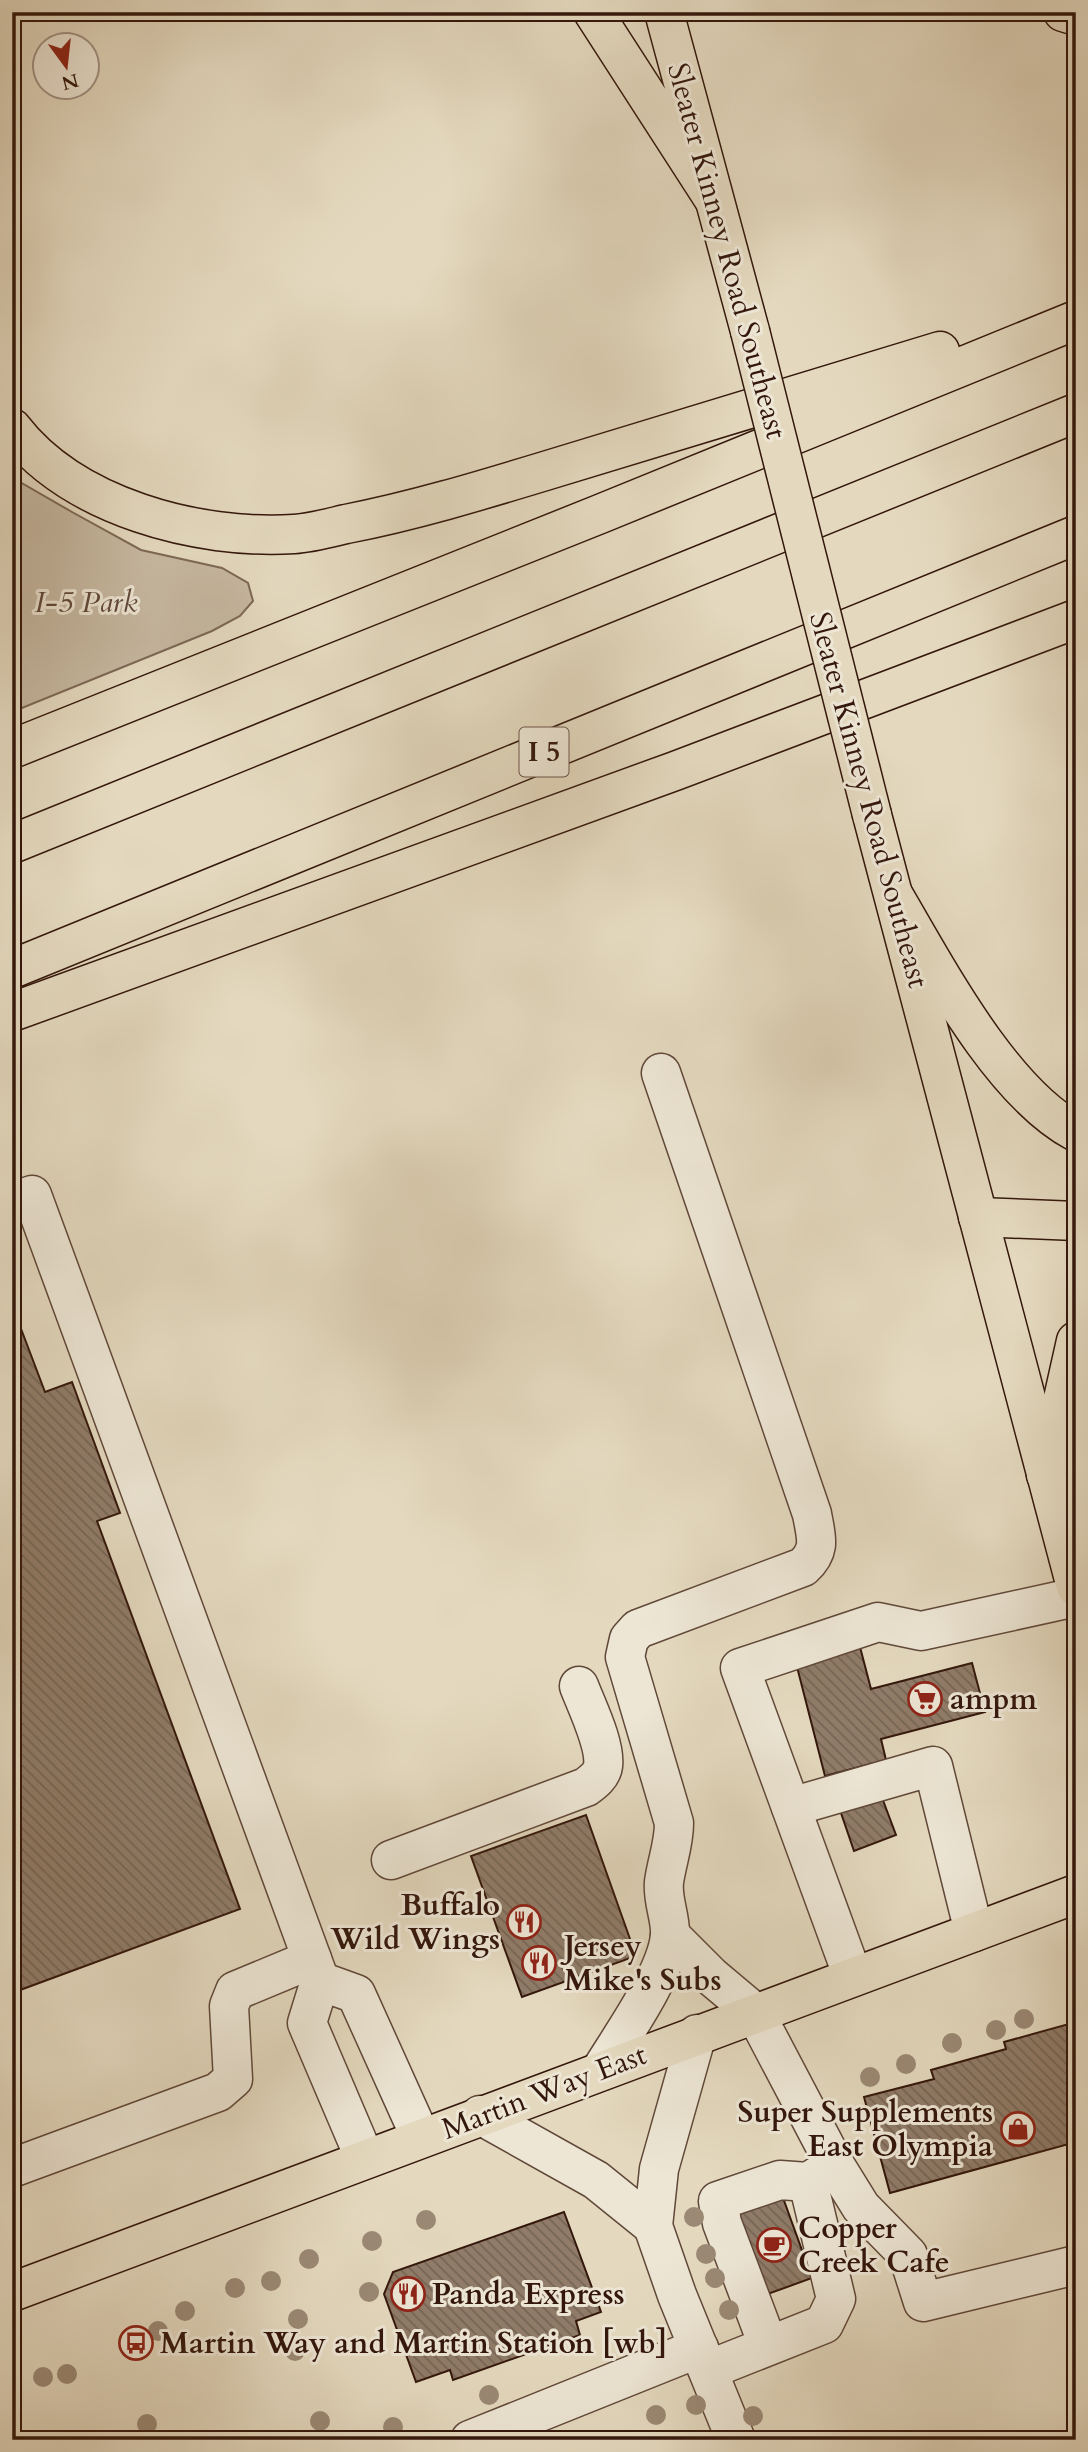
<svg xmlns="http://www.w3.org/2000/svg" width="1088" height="2452" viewBox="0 0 1088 2452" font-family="Cardo,serif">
	<defs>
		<pattern id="building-back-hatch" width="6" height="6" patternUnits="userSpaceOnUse" patternTransform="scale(1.75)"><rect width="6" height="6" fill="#907c69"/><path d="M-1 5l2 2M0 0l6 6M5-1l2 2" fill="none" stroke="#766555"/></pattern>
	</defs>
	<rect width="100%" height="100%" fill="#e4d9bf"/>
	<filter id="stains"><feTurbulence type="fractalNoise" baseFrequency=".00286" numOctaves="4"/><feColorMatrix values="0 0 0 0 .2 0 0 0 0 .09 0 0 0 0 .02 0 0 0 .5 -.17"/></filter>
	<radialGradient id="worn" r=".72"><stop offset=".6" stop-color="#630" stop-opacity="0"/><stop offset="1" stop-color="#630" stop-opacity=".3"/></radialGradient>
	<path fill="#c6b8a1" stroke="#7d6856" stroke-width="2" d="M12,474l8,8 52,30 69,38 81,18 26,15 5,18 -13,15 -28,15 -200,81z"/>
	<g fill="url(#building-back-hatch)" stroke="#34170c" stroke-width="2">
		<path d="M12,1305l33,87 27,-10 48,131 -23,8 143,388 -228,84z"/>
		<path d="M860,1647l11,42 101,-26 13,49 -104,27 5,21 -61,16 -29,-113z"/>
		<path d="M881,1795l15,40 -42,16 -14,-41z"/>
		<path d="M586,1815l50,141 -114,41 -51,-141z"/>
		<path d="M1076,2022v120l-186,51 -26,-96 70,-18 -3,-9 75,-21 -2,-7z"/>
		<path d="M782,2195l30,83 -47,17 -29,-84z"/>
		<path d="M564,2212l37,100 -25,9 4,14 -127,45 -3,-10 -34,12 -32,-88 9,-22z"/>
	</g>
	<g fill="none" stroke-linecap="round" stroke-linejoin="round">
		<g stroke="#604839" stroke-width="41">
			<g id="minor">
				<path d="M12,1202l20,-7 288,786"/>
				<path d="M791,1807l142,-41 41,166"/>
				<path d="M391,1860l195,-73c7,-5 16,-12 17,-21 3,-21 -16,-59 -24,-80"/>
				<path d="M670,1935l41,41 44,37 80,152 26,42 47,48 15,47 153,-37"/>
				<path d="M853,1977l-113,-309 138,-46 43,9 155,-34"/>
				<path d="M697,2034l-38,135 -6,57 24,69 59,145"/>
				<path d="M601,2070c20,-33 66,-97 69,-135 1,-17 -8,-35 -6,-53 3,-21 10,-38 10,-59l-49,-166 4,-18 9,-10 165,-62c19,-17 13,-30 9,-53l-151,-441"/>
				<path d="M480,2115l116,65 57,46"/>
				<path d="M365,2159l-58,-136 13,-42 36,13 65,144"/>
				<path d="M12,2168l206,-76 15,-13 -4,-73 6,-15 77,-32"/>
				<path d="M768,2345l-46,-122 -4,-22 62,-21 28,2"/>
				<path d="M708,2370l116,-46 12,-25 -28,-117 27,-17"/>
				<path d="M470,2440l229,-92"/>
			</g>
		</g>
		<g stroke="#34170c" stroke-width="41">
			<g id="major">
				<path d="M664,12l86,319"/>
				<path d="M872,815l204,772"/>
				<path d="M12,2292l1064,-398"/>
			</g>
		</g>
		<g stroke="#34170c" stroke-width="41">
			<g id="highway">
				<path d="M593,12l120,186"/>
				<path d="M1063,12l13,4"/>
				<path d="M12,428c61,79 185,112 282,106 17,-1 35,-6 52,-10 67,-13 133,-33 199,-53 131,-40 263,-80 395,-120"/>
				<path d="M12,749l588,-235 476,-194"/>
				<path d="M12,844l1064,-431"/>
				<path d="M894,896c43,73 107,196 182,236"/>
				<path d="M12,969l1064,-434"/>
				<path d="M12,1012l663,-241 401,-152"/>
				<path d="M978,1217l98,4"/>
				<path d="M1046,1475l30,-134"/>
			</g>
		</g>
		<use href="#minor" stroke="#ede6d5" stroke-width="38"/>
		<use href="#major" stroke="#e4d9bf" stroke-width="38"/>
		<use href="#highway" stroke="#e4d9bf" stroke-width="38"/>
		<g stroke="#34170c" stroke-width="41" stroke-linecap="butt">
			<path id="major-bridge" d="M750,331l122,484"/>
		</g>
		<use href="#major-bridge" stroke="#e4d9bf" stroke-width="38"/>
	</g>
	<g fill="#9b8975">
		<circle cx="1024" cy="2019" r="10"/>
		<circle cx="996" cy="2030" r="10"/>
		<circle cx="952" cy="2043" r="10"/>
		<circle cx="906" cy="2064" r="10"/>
		<circle cx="870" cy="2077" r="10"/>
		<circle cx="694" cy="2217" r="10"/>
		<circle cx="426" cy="2220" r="10"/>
		<circle cx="372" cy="2241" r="10"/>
		<circle cx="706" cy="2254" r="10"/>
		<circle cx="309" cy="2259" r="10"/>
		<circle cx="715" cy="2278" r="10"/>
		<circle cx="271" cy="2281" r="10"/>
		<circle cx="235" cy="2288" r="10"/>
		<circle cx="369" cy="2292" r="10"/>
		<circle cx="729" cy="2310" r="10"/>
		<circle cx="185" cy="2311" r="10"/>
		<circle cx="298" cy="2319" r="10"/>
		<circle cx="158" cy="2331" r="10"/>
		<circle cx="295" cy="2351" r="10"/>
		<circle cx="67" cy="2374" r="10"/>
		<circle cx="43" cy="2377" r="10"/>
		<circle cx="489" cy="2395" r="10"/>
		<circle cx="696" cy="2405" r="10"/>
		<circle cx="656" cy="2415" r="10"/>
		<circle cx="753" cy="2416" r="10"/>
		<circle cx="320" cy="2421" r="10"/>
		<circle cx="147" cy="2424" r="10"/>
		<circle cx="393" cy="2427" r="10"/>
	</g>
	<defs>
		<g id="supermarket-ring" transform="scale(1.75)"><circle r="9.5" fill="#ede6d5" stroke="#8f2418" stroke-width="1.5"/><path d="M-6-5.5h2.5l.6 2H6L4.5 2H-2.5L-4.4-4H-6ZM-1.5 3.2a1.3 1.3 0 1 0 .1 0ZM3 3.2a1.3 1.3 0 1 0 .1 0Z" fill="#8f2418"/></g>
		<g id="restaurant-ring" transform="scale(1.75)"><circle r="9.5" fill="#ede6d5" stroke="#8f2418" stroke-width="1.5"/><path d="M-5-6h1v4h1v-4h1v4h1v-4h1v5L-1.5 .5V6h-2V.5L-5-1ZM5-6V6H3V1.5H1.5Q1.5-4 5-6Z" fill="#8f2418"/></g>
		<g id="shop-ring" transform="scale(1.75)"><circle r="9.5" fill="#ede6d5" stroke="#8f2418" stroke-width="1.5"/><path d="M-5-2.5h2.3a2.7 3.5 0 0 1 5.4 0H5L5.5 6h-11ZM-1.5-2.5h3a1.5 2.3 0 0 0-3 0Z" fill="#8f2418"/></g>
		<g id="cafe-ring" transform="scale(1.75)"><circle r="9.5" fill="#ede6d5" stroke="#8f2418" stroke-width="1.5"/><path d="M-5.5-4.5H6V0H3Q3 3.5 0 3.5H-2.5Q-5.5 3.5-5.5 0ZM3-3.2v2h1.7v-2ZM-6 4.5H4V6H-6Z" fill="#8f2418"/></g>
		<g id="bus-ring" transform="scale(1.75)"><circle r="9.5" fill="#ede6d5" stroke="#8f2418" stroke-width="1.5"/><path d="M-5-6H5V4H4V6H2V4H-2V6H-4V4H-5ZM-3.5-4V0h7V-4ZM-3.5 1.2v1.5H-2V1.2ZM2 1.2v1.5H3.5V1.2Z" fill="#8f2418"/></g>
	</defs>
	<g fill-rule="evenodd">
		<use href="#supermarket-ring" x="925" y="1699"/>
		<use href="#restaurant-ring" x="524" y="1922"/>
		<use href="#restaurant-ring" x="539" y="1963"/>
		<use href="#shop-ring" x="1018" y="2129"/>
		<use href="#cafe-ring" x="774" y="2245"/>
		<use href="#restaurant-ring" x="408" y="2294"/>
		<use href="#bus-ring" x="136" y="2343"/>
	</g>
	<g text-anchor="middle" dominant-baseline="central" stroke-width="6" stroke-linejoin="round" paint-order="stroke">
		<rect fill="#ede6d5" stroke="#6c5548" stroke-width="2" x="519.5" y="727.5" width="49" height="49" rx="5"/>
		<g font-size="28" font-weight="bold" fill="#34170c">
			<text x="544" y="752">I 5</text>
		</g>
		<g font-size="30" fill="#34170c" stroke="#ede6d5">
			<text transform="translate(727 251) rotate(75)">Sleater Kinney Road Southeast</text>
			<text transform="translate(869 800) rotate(75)">Sleater Kinney Road Southeast</text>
			<text transform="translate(544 2092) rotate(-21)">Martin Way East</text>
		</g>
		<g font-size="30" font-style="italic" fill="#604739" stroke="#ede6d5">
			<text x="86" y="602">I-5 Park</text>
		</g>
		<g font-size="30" font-weight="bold" fill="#34170c" stroke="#ede6d5" text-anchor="start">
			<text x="950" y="1699">ampm</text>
			<text x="500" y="1905" text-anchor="end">Buffalo<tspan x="500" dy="34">Wild Wings</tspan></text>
			<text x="564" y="1946">Jersey<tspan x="564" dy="34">Mike's Subs</tspan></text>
			<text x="993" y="2112" text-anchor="end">Super Supplements<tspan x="993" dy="34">East Olympia</tspan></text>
			<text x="798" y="2228">Copper<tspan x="798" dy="34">Creek Cafe</tspan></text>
			<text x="432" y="2294">Panda Express</text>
			<text x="160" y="2343">Martin Way and Martin Station [wb]</text>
		</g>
	</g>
	<rect width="1088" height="2452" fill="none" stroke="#e4d9bf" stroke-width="42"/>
	<rect x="14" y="14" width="1060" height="2424" fill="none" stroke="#34170c" stroke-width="3.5"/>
	<rect x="21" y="21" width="1046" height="2410" fill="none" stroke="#34170c" stroke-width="2"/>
	<g transform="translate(66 66) rotate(165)"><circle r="33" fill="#ede6d5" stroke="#a39385" stroke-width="2"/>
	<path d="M0-5L12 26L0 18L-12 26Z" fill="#8f2418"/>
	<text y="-10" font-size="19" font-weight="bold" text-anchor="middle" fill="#34170c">N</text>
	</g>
	<rect width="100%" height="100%" filter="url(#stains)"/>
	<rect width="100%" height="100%" fill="url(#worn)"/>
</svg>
